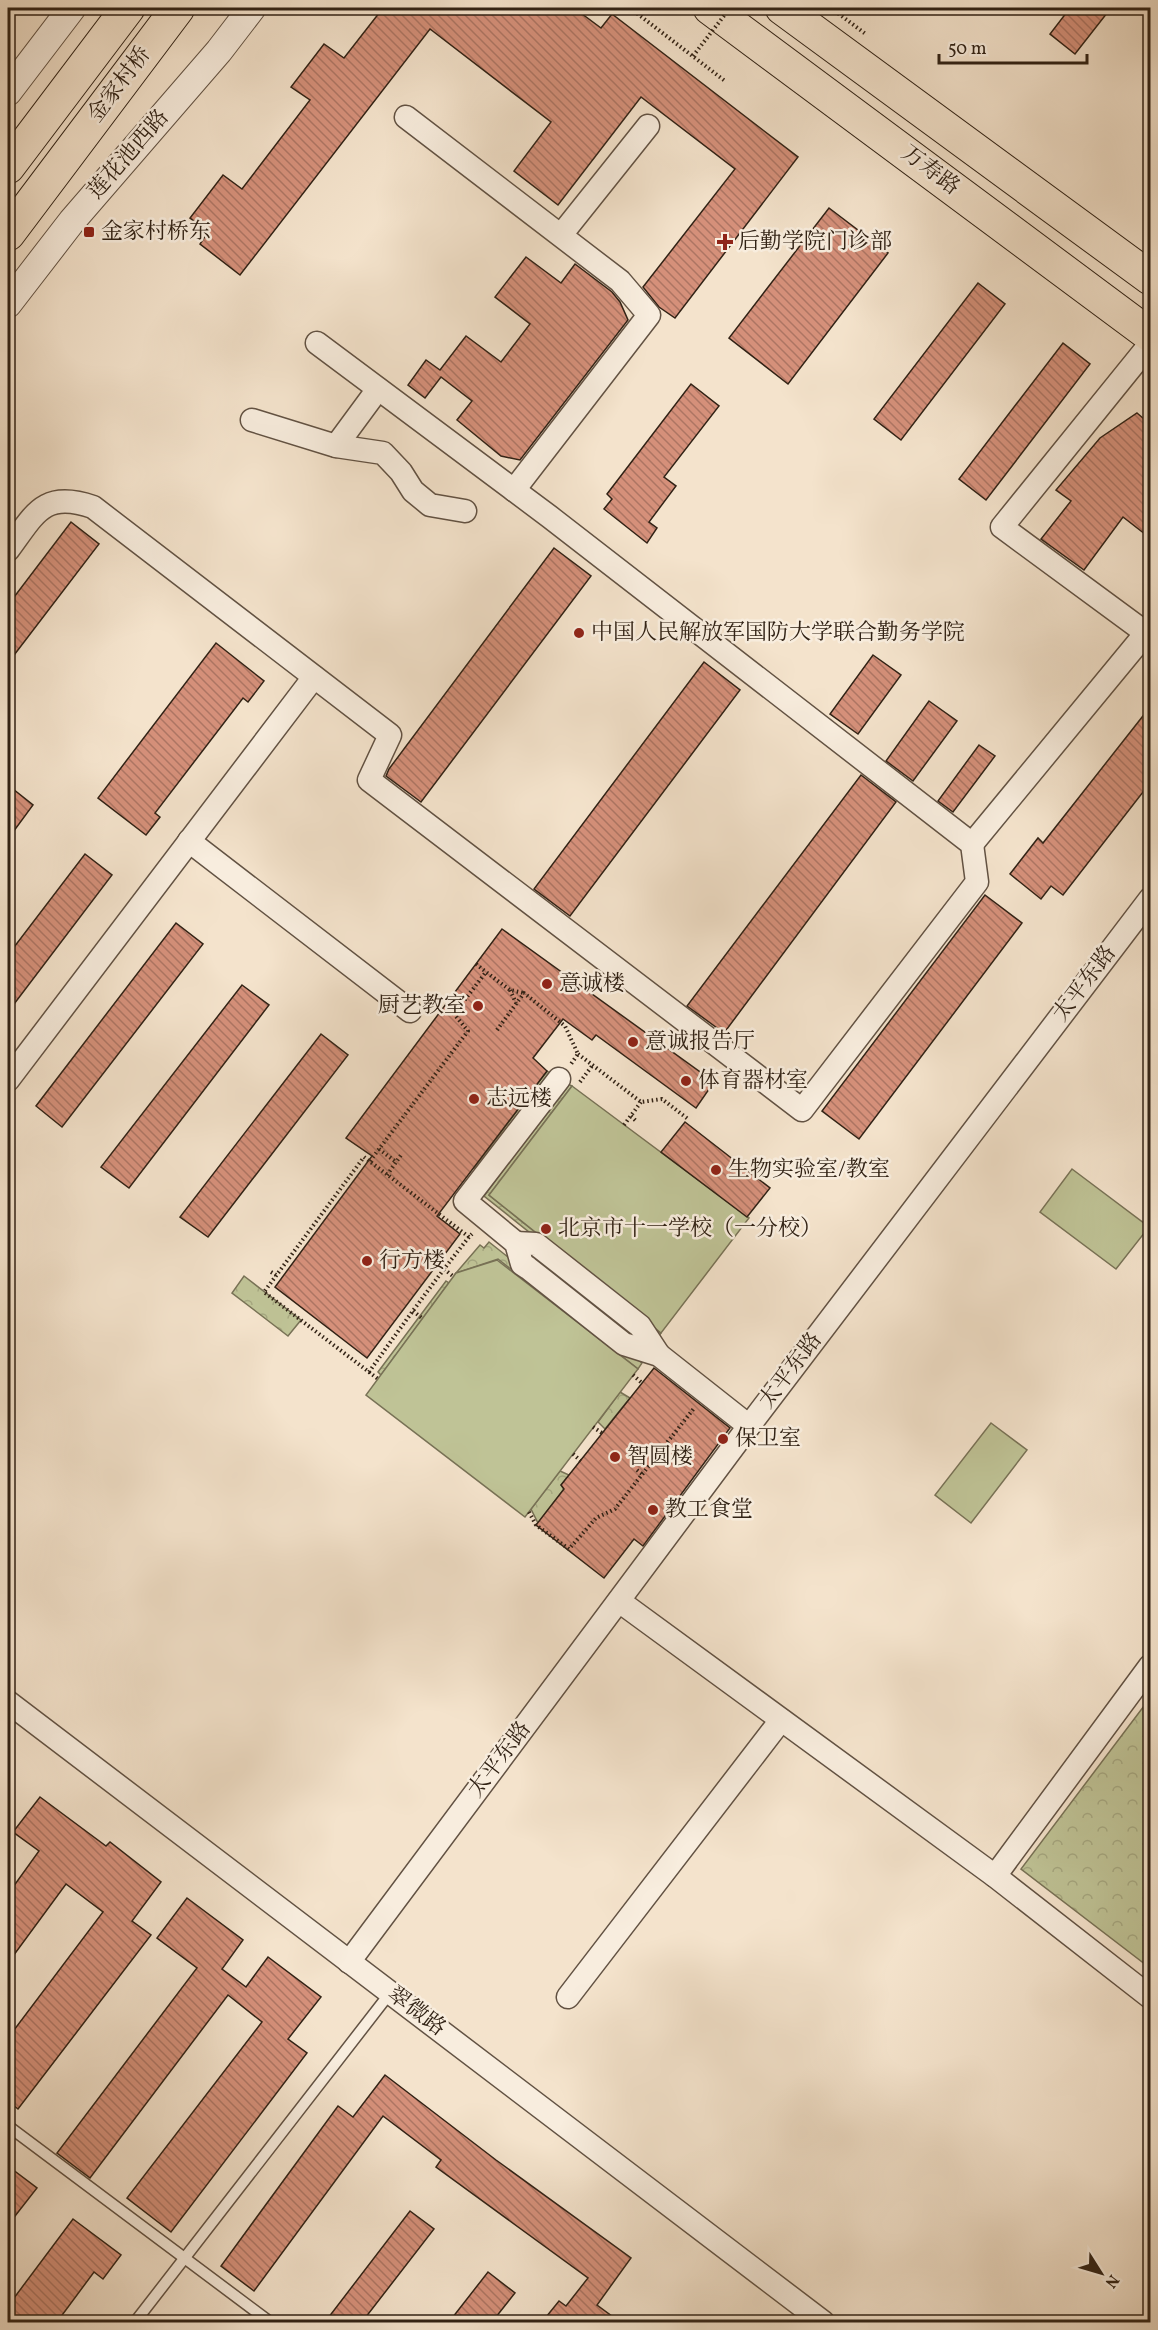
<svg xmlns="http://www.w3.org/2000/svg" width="1158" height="2330" viewBox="0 0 1158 2330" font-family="Vollkorn,'Noto Serif SC',serif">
	<defs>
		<pattern id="forest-crowns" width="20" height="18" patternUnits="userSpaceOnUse" patternTransform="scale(1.5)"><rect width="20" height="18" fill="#bfc396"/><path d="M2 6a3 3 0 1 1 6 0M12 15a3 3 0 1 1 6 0" fill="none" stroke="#a5a780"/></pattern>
		<pattern id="garden-furrows" width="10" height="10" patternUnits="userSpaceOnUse" patternTransform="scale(1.5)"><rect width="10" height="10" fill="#bfc396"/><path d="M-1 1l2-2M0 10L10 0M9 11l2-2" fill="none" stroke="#a5a780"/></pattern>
		<pattern id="building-back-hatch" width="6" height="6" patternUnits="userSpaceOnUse" patternTransform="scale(1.5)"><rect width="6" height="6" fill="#d5907a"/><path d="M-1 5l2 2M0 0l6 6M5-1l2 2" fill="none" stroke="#ad7563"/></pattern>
	</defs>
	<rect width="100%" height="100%" fill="#f4e3cc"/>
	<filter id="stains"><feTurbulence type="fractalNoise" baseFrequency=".00333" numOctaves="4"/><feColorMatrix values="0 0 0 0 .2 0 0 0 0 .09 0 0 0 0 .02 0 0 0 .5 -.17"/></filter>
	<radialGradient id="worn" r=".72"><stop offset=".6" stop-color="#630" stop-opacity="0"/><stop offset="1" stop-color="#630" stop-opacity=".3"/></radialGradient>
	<g fill="url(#forest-crowns)" stroke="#787256" stroke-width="1.5">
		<path d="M568,1084l4,2 -83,109 172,138 -2,3 -175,-140z"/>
		<path d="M489,1242l153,121 -4,6 -140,-110 -42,14 24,-28 4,3z"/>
		<path d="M244,1276l57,44 -13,16 -56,-43z"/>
		<path d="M446,1281l3,2 -68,92 -3,-3z"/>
		<path d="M620,1392l10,6 -25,31 -7,-7z"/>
		<path d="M560,1471l9,4 -8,10 3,4 -26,34 -7,-14z"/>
		<path d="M1150,1698v270l-129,-99z"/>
	</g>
	<path fill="url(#garden-furrows)" stroke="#787256" stroke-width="1.5" d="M547,1071l3,2 -73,97 -3,-2z"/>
	<g fill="#bfc396" stroke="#787256" stroke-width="1.5">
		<path d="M572,1086l177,132 -88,115 -172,-138z"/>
		<path d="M1072,1169l77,58 -33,42 -76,-57z"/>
		<path d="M497,1260l141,109 -113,148 -159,-122 90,-122z"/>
		<path d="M991,1423l36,27 -56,73 -36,-28z"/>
	</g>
	<g fill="url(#building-back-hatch)" stroke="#312215" stroke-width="1.5">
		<path d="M383,8h191l27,20 11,-14 186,143 -123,161 -16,-11 -16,-20 92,-118 -94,-72 -83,108 -44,-34 37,-49 -121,-93 -190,246 -40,-31 8,-12 -18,-14 33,-43 19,14 68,-89 -19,-13 33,-43 20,14z"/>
		<path d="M1070,8h41l-36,46 -25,-20z"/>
		<path d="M829,208l59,45 -100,131 -59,-46z"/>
		<path d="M526,257l35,26 14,-19 37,28 8,10 8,18 -108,140 -19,-4 -44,-36 15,-19 -31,-24 -16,21 -17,-13 18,-25 14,10 26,-34 35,26 29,-38 -35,-27z"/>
		<path d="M978,283l27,21 -104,136 -27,-21z"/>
		<path d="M1063,343l27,21 -104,136 -27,-21z"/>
		<path d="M691,384l28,22 -55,71 12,9 -27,36 8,6 -10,15 -43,-34 8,-10 -5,-5z"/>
		<path d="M1137,413l13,11v114l-27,-21 -39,53 -43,-31 30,-38 -15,-11 44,-52z"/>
		<path d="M71,522l28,22 -91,119v-58z"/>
		<path d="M554,548l37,28 -170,226 -35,-26 3,-7z"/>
		<path d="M216,643l48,38 -16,21 -5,-4 -88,115 5,4 -14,18 -48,-37z"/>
		<path d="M873,655l28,20 -43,59 -28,-20z"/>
		<path d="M704,662l36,28 -170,226 -36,-27z"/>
		<path d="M929,701l28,20 -44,60 -27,-20z"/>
		<path d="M1150,707v76l-87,112 -12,-9 -10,13 -31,-25 28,-36 5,5z"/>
		<path d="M979,745l16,11 -42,56 -15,-11z"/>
		<path d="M861,775l35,27 -172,231 -37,-27z"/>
		<path d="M8,785l25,20 -25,34z"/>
		<path d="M85,854l27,21 -104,137v-57z"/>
		<path d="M985,895l37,28 -163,216 -37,-28z"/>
		<path d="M176,923l27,21 -141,183 -26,-21z"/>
		<path d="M502,929l212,153 -18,26 -100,-73 -4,5 -29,-21 -30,39 14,13 -110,145 23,18 -93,124 -92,-71 97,-131 -26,-18z"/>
		<path d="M242,985l27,20 -140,183 -28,-21z"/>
		<path d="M321,1034l27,21 -140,182 -28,-20z"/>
		<path d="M685,1122l85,66 -23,29 -86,-65z"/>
		<path d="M654,1368l76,60 -87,118 -9,-7 -30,39 -68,-53 28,-36 -3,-4z"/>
		<path d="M40,1797l66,49 4,-4 51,40 -29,39 19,14 -133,174 -10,-8v-63l95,-126 -37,-28 -58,79v-69l31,-43 -26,-19z"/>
		<path d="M187,1898l56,42 -21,29 24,18 22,-30 53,40 -33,42 19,14 -136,179 -44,-34 135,-176 -34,-27 -138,183 -33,-25 140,-185 -40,-30z"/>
		<path d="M385,2075l111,85 135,98 -34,47 23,17h-78l17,-21 7,5 22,-28 -152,-111 5,-7 -58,-44 -129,175 -33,-25 117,-160 15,11z"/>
		<path d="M8,2166l29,22 -29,37z"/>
		<path d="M410,2211l24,18 -72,93h-37z"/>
		<path d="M73,2219l48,36 -18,24 -9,-7 -37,50h-49v-16z"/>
		<path d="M488,2272l27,21 -23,29h-43z"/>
	</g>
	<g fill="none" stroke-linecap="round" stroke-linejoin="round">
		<g stroke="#625243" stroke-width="13">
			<g id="service">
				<path d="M8,2126l262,196"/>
				<path d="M135,2322l255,-329"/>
			</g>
		</g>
		<g stroke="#625243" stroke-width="25">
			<g id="minor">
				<path d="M406,117l214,164 29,34 -135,175"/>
				<path d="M561,235l87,-109"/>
				<path d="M252,420l84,26 47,7 18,19 12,19 17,14 35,6"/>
				<path d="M336,446l42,-57"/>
				<path d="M8,550c27,-36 35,-60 85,-43l297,228 -21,45 433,330 175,-228 -5,-38 -422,-327 -233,-174"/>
				<path d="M189,841l221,170"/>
				<path d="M972,844l174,-211 -144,-106 148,-183"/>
				<path d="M559,1079l-94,122 51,42 6,21 6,4 96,76 35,11 90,71"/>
				<path d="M8,1080l306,-403"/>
				<path d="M516,1243l20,1 104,82 19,29"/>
				<path d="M619,1601l376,275 155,121"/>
				<path d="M8,1702l815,620"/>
				<path d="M995,1876l155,-210"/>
				<path d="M349,1962l400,-536 401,-527"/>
				<path d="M568,1997l213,-277"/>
			</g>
		</g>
		<g stroke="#625243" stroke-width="29">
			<g id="tertiary">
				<path d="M8,92l64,-84"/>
				<path d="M8,304l64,-83 147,-170 33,-43"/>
			</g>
		</g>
		<g stroke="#312215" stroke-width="35">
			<g id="primary">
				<path d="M710,8l440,327"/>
				<path d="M782,8l368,270"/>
			</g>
		</g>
		<g stroke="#312215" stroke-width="35">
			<g id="trunk">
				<path d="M8,167l120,-159"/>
				<path d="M8,234l170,-226"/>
			</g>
		</g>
		<g stroke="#312215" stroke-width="4" stroke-dasharray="1.5 3" stroke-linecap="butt">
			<path d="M630,8l95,73"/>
			<path d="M831,8l36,27"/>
			<path d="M476,964l10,8"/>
			<path d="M510,990l6,13"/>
			<path d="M497,1030l27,-37 41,33 13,28 -7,10"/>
			<path d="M578,1054l63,48 21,-3 26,20"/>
			<path d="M580,1082l12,-16"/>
			<path d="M631,1116l6,6"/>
			<path d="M624,1125l17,-23"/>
			<path d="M379,1149l17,13"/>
			<path d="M370,1161l98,-130 -14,-17 32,-42 24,18 14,3"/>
			<path d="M387,1175l14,-20"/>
			<path d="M469,1237l-105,-80 -100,135 105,80c32,-45 65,-91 100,-135l3,-3"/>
			<path d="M444,1269l10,8"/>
			<path d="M271,1272l5,3"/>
			<path d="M413,1311l10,8"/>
			<path d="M369,1372l9,7"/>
			<path d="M633,1375l9,8"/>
			<path d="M593,1427l9,6"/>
			<path d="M573,1454l8,7"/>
			<path d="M637,1470l5,4"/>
			<path d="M529,1512l7,13 33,24 27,-31 19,-9 80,-102"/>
		</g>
		<use href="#service" stroke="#f8edde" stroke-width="10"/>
		<use href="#minor" stroke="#f8edde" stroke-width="22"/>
		<use href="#tertiary" stroke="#f8edde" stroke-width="27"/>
		<use href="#primary" stroke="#f4e3cc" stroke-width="33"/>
		<use href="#trunk" stroke="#f4e3cc" stroke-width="33"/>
		<path stroke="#312215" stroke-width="4" stroke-dasharray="1.5 3" stroke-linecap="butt" d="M693,56l37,-48"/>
	</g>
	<g fill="#8f2418" stroke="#f8edde" stroke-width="2">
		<rect x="83" y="226" width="12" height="12" rx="3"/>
		<path d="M722 233h6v6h6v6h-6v6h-6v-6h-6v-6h6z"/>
		<circle cx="579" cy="633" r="6"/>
		<circle cx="547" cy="984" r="6"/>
		<circle cx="478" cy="1006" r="6"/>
		<circle cx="633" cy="1042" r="6"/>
		<circle cx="686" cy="1081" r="6"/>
		<circle cx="474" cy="1099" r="6"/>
		<circle cx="716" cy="1170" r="6"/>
		<circle cx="546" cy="1229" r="6"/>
		<circle cx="367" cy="1261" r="6"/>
		<circle cx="723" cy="1439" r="6"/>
		<circle cx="615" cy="1457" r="6"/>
		<circle cx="653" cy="1510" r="6"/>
	</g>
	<g text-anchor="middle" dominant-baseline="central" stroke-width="5" stroke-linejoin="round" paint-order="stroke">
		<g font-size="22" fill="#312215" stroke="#f8edde">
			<text transform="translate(120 85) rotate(-53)">金家村桥</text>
			<text transform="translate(129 155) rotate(-49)">莲花池西路</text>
			<text transform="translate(930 171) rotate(37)">万寿路</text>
			<text transform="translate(1085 984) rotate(-53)">太平东路</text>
			<text transform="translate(791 1371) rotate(-53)">太平东路</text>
			<text transform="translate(500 1760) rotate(-53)">太平东路</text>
			<text transform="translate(416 2012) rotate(37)">翠微路</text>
		</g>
		<g font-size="22" fill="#312215" stroke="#f8edde" text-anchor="start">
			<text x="101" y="232">金家村桥东</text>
			<text x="738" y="242">后勤学院门诊部</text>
			<text x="591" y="633">中国人民解放军国防大学联合勤务学院</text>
			<text x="559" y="984">意诚楼</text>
			<text x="466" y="1006" text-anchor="end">厨艺教室</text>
			<text x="645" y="1042">意诚报告厅</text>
			<text x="698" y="1081">体育器材室</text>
			<text x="486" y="1099">志远楼</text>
			<text x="728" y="1170">生物实验室/教室</text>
			<text x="558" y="1229">北京市十一学校（一分校）</text>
			<text x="379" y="1261">行方楼</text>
			<text x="735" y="1439">保卫室</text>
			<text x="627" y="1457">智圆楼</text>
			<text x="665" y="1510">教工食堂</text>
		</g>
	</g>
	<rect width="1158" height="2330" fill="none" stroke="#f4e3cc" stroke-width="30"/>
	<rect x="9" y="9" width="1140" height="2312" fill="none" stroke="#312215" stroke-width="3"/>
	<rect x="15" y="15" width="1128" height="2300" fill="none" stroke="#312215" stroke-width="1.5"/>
	<g transform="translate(1101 2273) rotate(127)" stroke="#f8edde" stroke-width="4.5" paint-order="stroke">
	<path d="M0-4.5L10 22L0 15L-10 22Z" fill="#312215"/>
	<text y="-9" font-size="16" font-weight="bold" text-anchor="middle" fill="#312215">N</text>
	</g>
	<path d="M939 54v9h148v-9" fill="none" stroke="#312215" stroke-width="3"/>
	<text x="948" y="54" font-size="18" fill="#312215" stroke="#f8edde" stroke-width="4.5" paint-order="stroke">50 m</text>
	<rect width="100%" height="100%" filter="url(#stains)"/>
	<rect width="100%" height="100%" fill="url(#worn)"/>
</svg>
